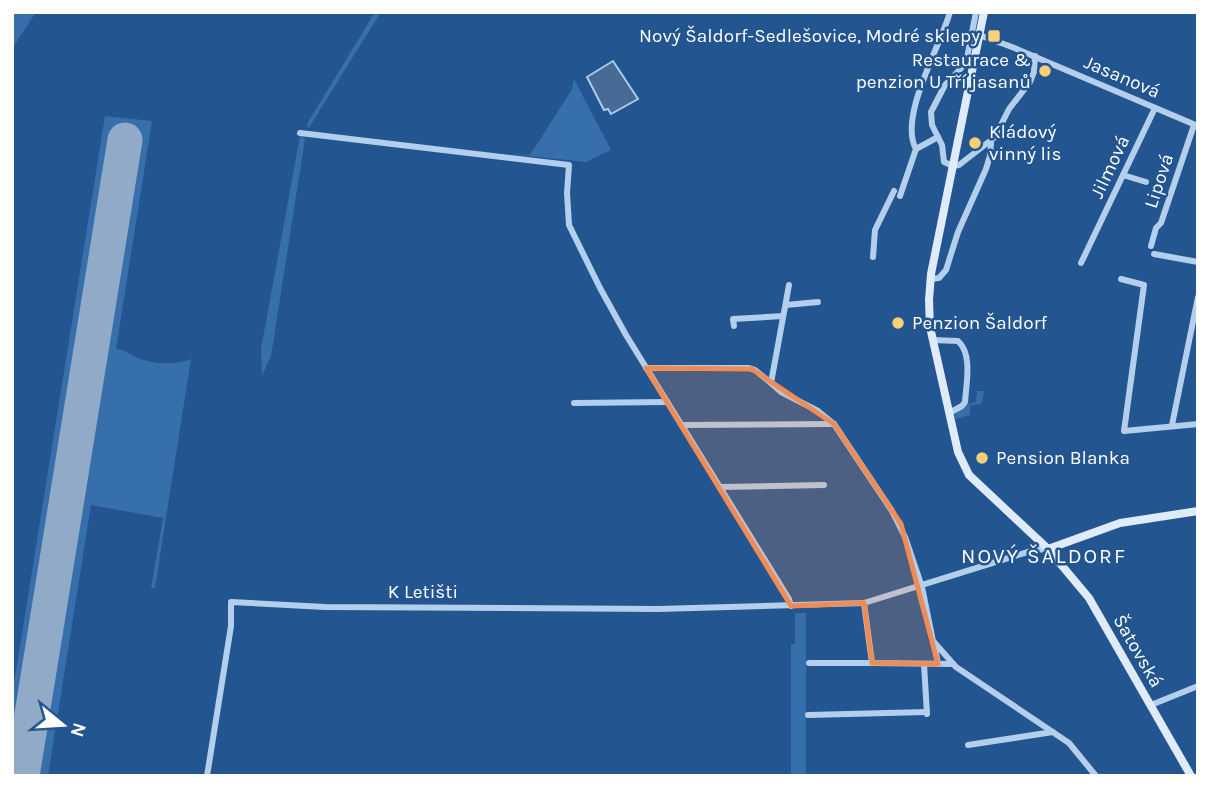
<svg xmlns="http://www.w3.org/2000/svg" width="1210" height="788" viewBox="0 0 1210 788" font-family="Karla,sans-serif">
	<rect width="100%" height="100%" fill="#235590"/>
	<g fill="#376fad">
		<path d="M13,12h23l-24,37v-35z"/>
		<path d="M375,12h6l-73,117 -1,-5z"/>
		<path d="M574,79l37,71 -25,12 -76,-8 20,1 41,-64z"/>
		<path d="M105,116l47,5 -36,228c12,2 11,4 20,8 16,7 39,9 55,2l-36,229h-4l12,-70 -72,-13 -43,271h-36v-80z"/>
		<path d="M300,136l5,3 -34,217 -9,20 -1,-27z"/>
		<path d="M967,384l2,20 7,-2 1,-11h7l-2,12 -12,3v9l-14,4 -2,-8 10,-5z"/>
		<path d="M795,613h11v163h-15v-132h4z"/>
	</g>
	<path fill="#476b95" stroke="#a8caed" stroke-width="2" d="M613,61l25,38 -27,15 -3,-5 -4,1 -17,-33z"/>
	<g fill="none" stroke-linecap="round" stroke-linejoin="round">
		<path stroke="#91aac8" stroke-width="35" d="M22,776l103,-636"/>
		<g stroke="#b4cfec" stroke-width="6">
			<path d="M976,12l-10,51 -21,22 -14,27 1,13 10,20 2,17 9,4 6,-1 36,-28 14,-28 21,-27 4,-10 1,-16"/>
			<path d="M979,35l33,12 186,79"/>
			<path d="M300,133l269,32 -2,28 2,32 31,63 26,47 163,264 2,7"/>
			<path d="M938,137l-22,12c-18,-32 25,-104 34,-137"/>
			<path d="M1123,175l23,7"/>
			<path d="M900,196l16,-47"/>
			<path d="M1151,246l5,-18 5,-5 33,-98"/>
			<path d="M1154,254l44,8"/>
			<path d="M873,257l2,-27 19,-39"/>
			<path d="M1081,263l74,-155"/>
			<path d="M931,279l8,-1 7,-8 12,-38 28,-63 4,-13 1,-14"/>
			<path d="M1121,279l23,6 -20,146 74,-7"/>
			<path d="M789,285l-18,98 10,9 37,19 16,13 58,87 13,26 17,50 11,54 23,26 113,76 27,33"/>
			<path d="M786,305l32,-3"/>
			<path d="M734,326l-1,-7 50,-3"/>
			<path d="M933,340l25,1c15,13 8,44 7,61l-3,4 -13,7"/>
			<path d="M646,368h103l6,2 16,13"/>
			<path d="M574,403l93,-1"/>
			<path d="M682,425l152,-1"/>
			<path d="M1172,425l26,-128"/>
			<path d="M720,487l104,-2"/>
			<path d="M864,603l8,60 81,1"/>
			<path d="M934,643l4,21"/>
			<path d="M809,663h63"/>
			<path d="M924,664l3,50"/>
			<path d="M1151,705l47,-19"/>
			<path d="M808,715l119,-3"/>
			<path d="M968,745l85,-13"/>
			<path d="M207,776l24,-150v-24l94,5 333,2 206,-6 170,-53 14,-1"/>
		</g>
		<g stroke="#e0ebfa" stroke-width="8">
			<path d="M984,12l-53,262 -2,26 1,27 28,125 11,23 79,74 41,49 102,178"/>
			<path d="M1048,549l72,-26 78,-12"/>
		</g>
	</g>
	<path fill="#ef8b55" fill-opacity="0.2" stroke="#ef8b55" stroke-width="5" stroke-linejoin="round" d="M646,368l106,1 82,55 67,100 37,140 -66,-1 -8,-60 -73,3z"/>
	<g fill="#f7d077" stroke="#235590" stroke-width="2.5">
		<rect x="987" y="29" width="14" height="14" rx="3.5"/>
		<circle cx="1045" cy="71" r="7"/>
		<circle cx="975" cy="143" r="7"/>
		<circle cx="898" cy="323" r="7"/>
		<circle cx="982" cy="458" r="7"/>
	</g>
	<g text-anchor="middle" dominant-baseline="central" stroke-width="5" stroke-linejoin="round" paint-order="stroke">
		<g font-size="19" fill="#fff" stroke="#235590" text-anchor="start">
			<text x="980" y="36" text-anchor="end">Nový Šaldorf-Sedlešovice, Modré sklepy</text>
			<text x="1031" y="60" text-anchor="end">Restaurace &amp;<tspan x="1031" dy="22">penzion U Tří jasanů</tspan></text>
			<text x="989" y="132">Kládový<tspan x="989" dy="22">vinný lis</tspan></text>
			<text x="912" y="323">Penzion Šaldorf</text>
			<text x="996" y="458">Pension Blanka</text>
		</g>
		<g font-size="19" fill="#fff" stroke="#235590">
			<text transform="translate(1122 77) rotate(23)">Jasanová</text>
			<text transform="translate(1110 167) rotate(-65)">Jilmová</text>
			<text transform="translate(1159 181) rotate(-72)">Lipová</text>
			<text x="423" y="592">K Letišti</text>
			<text transform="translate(1138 651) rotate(60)">Šatovská</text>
		</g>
		<g font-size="21" letter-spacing="2" fill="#fff" stroke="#235590">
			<text x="1044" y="556">NOVÝ ŠALDORF</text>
		</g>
	</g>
	<rect width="1210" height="788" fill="none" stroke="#ffffff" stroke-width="28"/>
	<g transform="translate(63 725) rotate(108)" stroke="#235590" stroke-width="5" paint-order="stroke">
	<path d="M0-5L12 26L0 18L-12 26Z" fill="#ffffff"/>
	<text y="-10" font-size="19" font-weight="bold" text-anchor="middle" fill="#ffffff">N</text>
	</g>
</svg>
